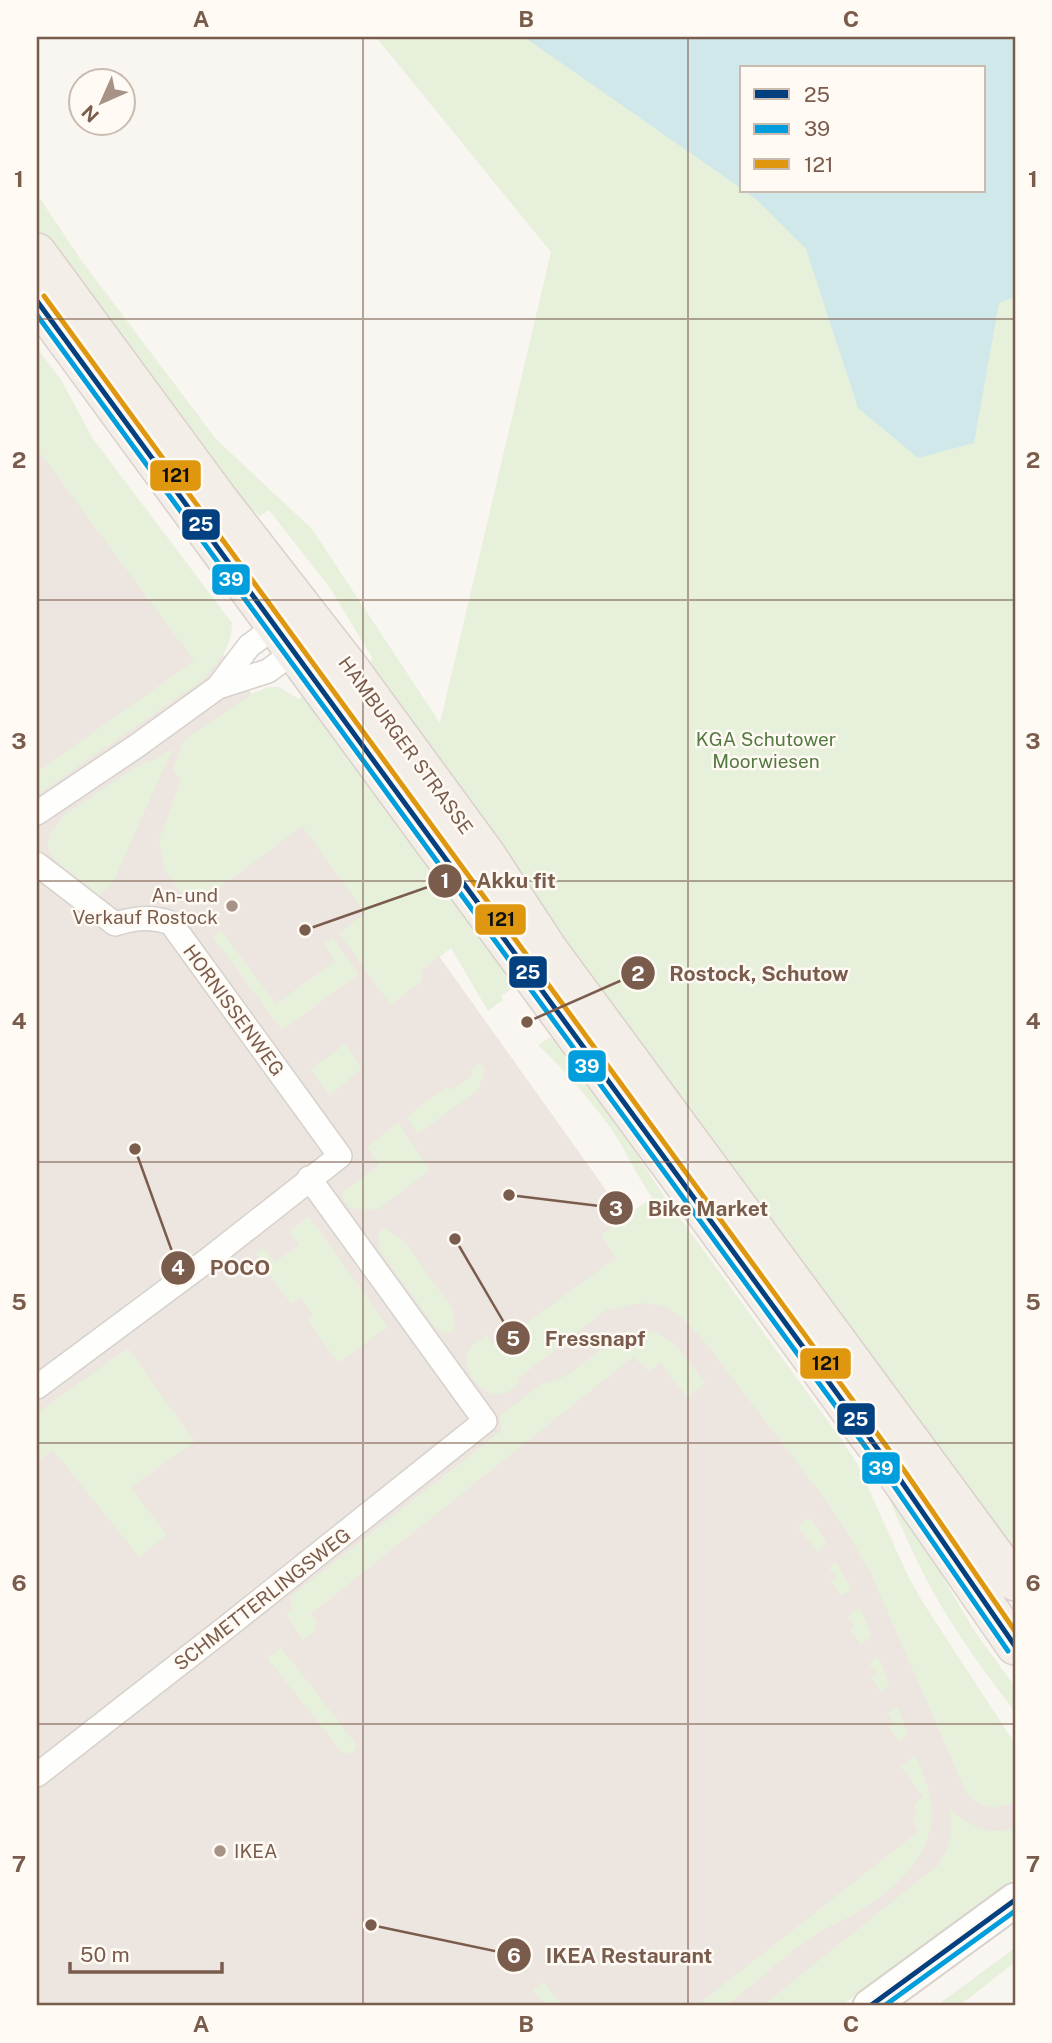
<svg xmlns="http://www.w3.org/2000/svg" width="1052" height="2043" viewBox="0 0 1052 2043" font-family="'Public Sans',sans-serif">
	<rect width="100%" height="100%" fill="#f9f5f0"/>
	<path fill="#ede5e0" d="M37,393l978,1370v102l-190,141h-788z"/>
	<g fill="#e7f0db" fill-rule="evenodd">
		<path d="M376,37h639v1526l-366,-498 -283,-401 7,-5 -43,-71 -61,-78 -9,6 -41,-33 -182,-253v-36l44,66 135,179 96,90 128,194 111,-471zM742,68h242v123h-242z"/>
		<path d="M37,348l24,32 32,59 139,184c0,24 -14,40 -29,57l-166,115v-23l157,-111 -157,-212z"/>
		<path d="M269,687h10l20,12 8,-6 171,233 35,62 -12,8 2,4 -15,11 -37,-63 -29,22v11l-31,24 -52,-72 26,-20 -63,-87 -110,82 -27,-37 -6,-31 22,-60 -8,-11 11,-29 71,-48z"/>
		<path d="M173,748l-60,135 -14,13 -45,-37 -5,-9 -1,-9 3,-9 13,-17 76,-51 16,-5z"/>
		<path d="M221,930l55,74 59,-43 -12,-17 9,-7 27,37 -77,56 -69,-93z"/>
		<path d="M550,1037l34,31 40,59 16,32 22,34 179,246 17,26 49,109 15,27 93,143v57c-19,11 -35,8 -49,-9l-95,-218 -21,-37 -29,-43 -117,-153c-19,-22 -37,-42 -70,-37 -9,2 -16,7 -27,5l-88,69 -2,2 2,3c-4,3 -9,9 -14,10 -22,8 -47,-25 -36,-44 3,-6 12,-10 18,-14l8,11 121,-88 -15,-23 51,-38c-16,-22 -26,-47 -42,-70 -22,-30 -45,-56 -72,-82z"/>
		<path d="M345,1044l17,24 -32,28 -20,-27z"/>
		<path d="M479,1064l4,2 2,5 -7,19 -60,44 -12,-17 42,-31 4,4 21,-15 -3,-4z"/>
		<path d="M398,1123l32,47 -53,40 -28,-2 -9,-14 39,-29 -12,-18z"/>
		<path d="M309,1216l79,111 -50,36 -31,-43 6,-5 -12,-17 -10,6 -36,-50 9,-6 11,14 24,-17 -10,-14z"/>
		<path d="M384,1227l21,15 47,66 3,19 -3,6h-9l-8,-6 -55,-76 -2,-17z"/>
		<path d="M646,1330c30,6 41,30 59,53l-18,14 -27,-34 -11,8 -16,-14 -322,257 7,10 -4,3 2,3 -13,10 -17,-26 5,-4v-14l210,-165 -1,-16 42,-31 22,-7 60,-44z"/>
		<path d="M128,1348l67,94 -64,45 36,48 -28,22 -86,-107 -16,12v-49z"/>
		<path d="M880,1478l30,42 63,109 42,58v25c-30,-40 -61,-81 -85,-126 -19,-35 -34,-72 -50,-108z"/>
		<path d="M808,1519h3l15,22v3l-9,8 -19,-25z"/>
		<path d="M836,1562l16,27 -10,7 -11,-14 5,-5 -7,-9z"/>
		<path d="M858,1609l3,1 11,26 -11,9 -11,-15 5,-4 -7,-10z"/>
		<path d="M281,1647l75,97 -1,6 -8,5 -6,-4 -74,-93z"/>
		<path d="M877,1657l2,1 10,26 -8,8 -10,-14 5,-5 -7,-9z"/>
		<path d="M896,1707l2,1 10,26 -8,8 -11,-15 5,-4 -7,-10z"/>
		<path d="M913,1757l4,1c6,16 14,34 15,51 2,46 -35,78 -71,101 -12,8 -25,13 -38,20 -30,18 -60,47 -88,69l-13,7h-26l223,-175 -7,-11 4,-4 -2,-12 9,-7 -22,-30z"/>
		<path d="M949,1808c20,19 39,27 66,21v49l-174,128h-79l176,-141c14,-21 14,-32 11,-57z"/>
		<path d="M1015,1948v14l-56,44h-23z"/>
		<path d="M543,1982l20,24h-16l-14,-16z"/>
	</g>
	<path fill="#d0e8ea" d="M524,37h491v260l-16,6 -25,140 -56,15 -60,-50 -52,-159 -50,-50 -12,-8h240v-123h-242v121z"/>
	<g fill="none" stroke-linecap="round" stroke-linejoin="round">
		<g stroke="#d7d1cb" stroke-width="26">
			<g id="minor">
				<path d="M218,687l50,-16 27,-20"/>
				<path d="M37,813l101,-68 80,-58 31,-41 27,-20"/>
				<path d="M37,864l78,60c20,-6 35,-8 56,-1l169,233 -135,106 -168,125"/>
				<path d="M37,1775l191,-149 257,-205 -176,-243"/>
			</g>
		</g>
		<g stroke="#d9d2cb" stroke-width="37">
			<path id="secondary" d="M870,2006l145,-106"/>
		</g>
		<g stroke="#dad1cc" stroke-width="40">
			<g id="primary">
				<path d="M37,252l181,246 129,166 139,190 63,96 466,632"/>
				<path d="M37,301l862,1177 116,168"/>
			</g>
		</g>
		<use href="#minor" stroke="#fefefd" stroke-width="23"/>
		<use href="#secondary" stroke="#fefefd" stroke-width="33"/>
		<use href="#primary" stroke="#f3eee8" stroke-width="37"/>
		<g stroke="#fffaf3" stroke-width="10">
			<g id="bus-1">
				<path d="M37,301l862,1177 116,168"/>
				<path d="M870,2006l145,-106"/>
			</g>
		</g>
		<g stroke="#fffaf3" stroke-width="10">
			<g id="bus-2">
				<path d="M37,315l855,1168 116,168"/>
				<path d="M884,2006l131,-95"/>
			</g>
		</g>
		<g stroke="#fffaf3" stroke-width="10">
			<path id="bus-3" d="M44,296l862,1177 109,158"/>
		</g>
		<use href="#bus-1" stroke="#024080" stroke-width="5"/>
		<use href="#bus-2" stroke="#009edd" stroke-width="5"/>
		<use href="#bus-3" stroke="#de970f" stroke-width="5"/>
	</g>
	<path fill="none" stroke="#7a5c4d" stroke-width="2" stroke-opacity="0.55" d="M363,37v1969M688,37v1969M37,319h978M37,600h978M37,881h978M37,1162h978M37,1443h978M37,1724h978"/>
	<g fill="#a69286" stroke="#fffaf3" stroke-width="2.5">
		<circle cx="232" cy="906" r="7"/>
		<circle cx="220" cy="1851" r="7"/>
	</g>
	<g text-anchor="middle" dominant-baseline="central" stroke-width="5" stroke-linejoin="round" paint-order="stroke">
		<g font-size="19" fill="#537a41" stroke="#fffaf3">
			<text x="766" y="739">KGA Schutower<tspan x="766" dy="22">Moorwiesen</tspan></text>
		</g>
		<g font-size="19" fill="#7a5c4d" stroke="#fffaf3">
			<text transform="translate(406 745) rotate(54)">HAMBURGER STRASSE</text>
			<text transform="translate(234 1010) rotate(54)">HORNISSENWEG</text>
			<text transform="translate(262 1599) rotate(-38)">SCHMETTERLINGSWEG</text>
		</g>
		<g font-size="19" fill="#7a5c4d" stroke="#fffaf3" text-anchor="end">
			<text x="218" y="895">An- und<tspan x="218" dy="22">Verkauf Rostock</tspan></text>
			<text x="234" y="1851" text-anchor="start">IKEA</text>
		</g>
	</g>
	<path fill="none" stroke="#7a5c4d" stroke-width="2.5" d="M305 930L445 881M527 1022L638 973M509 1195L616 1208M135 1149L178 1268M455 1239L513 1338M371 1925L514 1955"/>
	<g fill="#7a5c4d" stroke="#fffaf3" stroke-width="2.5">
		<circle cx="305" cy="930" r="7"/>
		<circle cx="527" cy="1022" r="7"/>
		<circle cx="509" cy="1195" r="7"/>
		<circle cx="135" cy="1149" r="7"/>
		<circle cx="455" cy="1239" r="7"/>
		<circle cx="371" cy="1925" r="7"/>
		<circle cx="445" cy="881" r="18"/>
		<circle cx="638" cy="973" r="18"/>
		<circle cx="616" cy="1208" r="18"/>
		<circle cx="178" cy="1268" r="18"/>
		<circle cx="513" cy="1338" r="18"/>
		<circle cx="514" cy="1955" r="18"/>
	</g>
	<g font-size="21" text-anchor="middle" font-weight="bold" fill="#fff">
		<text x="445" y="888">1</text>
		<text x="638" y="981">2</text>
		<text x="616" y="1216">3</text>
		<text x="178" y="1275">4</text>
		<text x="513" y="1346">5</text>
		<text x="514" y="1963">6</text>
	</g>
	<g font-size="21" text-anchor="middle" font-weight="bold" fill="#7a5c4d" stroke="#fffaf3" stroke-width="5" stroke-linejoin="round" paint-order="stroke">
		<text x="516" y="888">Akku fit</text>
		<text x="759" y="981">Rostock, Schutow</text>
		<text x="708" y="1216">Bike Market</text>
		<text x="240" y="1275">POCO</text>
		<text x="595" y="1346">Fressnapf</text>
		<text x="629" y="1963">IKEA Restaurant</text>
	</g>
	<g stroke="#fffaf3" stroke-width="2.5">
		<rect x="149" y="459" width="53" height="33" rx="7" fill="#de970f"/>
		<rect x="181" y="508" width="40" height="33" rx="7" fill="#024080"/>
		<rect x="211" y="563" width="40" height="33" rx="7" fill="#009edd"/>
		<rect x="474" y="903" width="53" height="33" rx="7" fill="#de970f"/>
		<rect x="508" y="955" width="40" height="34" rx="7" fill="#024080"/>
		<rect x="567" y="1049" width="40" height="34" rx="7" fill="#009edd"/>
		<rect x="799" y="1347" width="53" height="33" rx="7" fill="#de970f"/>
		<rect x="836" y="1402" width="40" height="34" rx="7" fill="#024080"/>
		<rect x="861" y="1451" width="40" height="34" rx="7" fill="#009edd"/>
	</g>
	<g font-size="19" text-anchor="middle" font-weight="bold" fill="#fff">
		<text x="201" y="531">25</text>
		<text x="231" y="586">39</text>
		<text x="528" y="979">25</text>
		<text x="587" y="1073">39</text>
		<text x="856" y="1426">25</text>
		<text x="881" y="1475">39</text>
	</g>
	<g font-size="19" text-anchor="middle" font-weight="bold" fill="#111">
		<text x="176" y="482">121</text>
		<text x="501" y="926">121</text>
		<text x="826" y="1370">121</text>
	</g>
	<rect width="1052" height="2043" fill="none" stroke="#fffaf3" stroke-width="77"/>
	<rect x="740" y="66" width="245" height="126" fill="#fffaf3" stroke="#cabbb1" stroke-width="2"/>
	<rect x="754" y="89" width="35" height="10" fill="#024080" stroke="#cabbb1" stroke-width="2"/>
	<text x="804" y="102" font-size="21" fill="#7a5c4d">25</text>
	<rect x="754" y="124" width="35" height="10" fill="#009edd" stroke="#cabbb1" stroke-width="2"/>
	<text x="804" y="136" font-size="21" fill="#7a5c4d">39</text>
	<rect x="754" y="159" width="35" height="10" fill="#de970f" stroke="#cabbb1" stroke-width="2"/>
	<text x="804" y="172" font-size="21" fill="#7a5c4d">121</text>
	<g transform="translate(102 102) rotate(225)"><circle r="33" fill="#fffaf3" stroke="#cabbb1" stroke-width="2"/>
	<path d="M0-5L12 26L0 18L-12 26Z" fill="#a69286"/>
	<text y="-10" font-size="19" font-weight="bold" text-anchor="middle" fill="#7a5c4d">N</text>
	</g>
	<path d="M70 1962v10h152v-10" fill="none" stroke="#7a5c4d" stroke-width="3.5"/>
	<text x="80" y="1962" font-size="21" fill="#7a5c4d" stroke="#fffaf3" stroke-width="5" paint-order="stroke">50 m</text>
	<rect x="38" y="38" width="976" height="1966" fill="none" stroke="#7a5c4d" stroke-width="2.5"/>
	<g font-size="23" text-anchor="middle" font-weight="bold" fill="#7a5c4d">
		<text x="201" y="27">A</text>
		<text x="526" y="27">B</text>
		<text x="851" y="27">C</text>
		<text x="19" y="187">1</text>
		<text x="1033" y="187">1</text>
		<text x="19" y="468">2</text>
		<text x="1033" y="468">2</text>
		<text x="19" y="749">3</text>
		<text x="1033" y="749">3</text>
		<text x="19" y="1029">4</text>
		<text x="1033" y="1029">4</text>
		<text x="19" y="1310">5</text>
		<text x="1033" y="1310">5</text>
		<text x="19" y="1591">6</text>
		<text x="1033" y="1591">6</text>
		<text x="19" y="1872">7</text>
		<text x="1033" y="1872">7</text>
		<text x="201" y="2032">A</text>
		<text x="526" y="2032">B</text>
		<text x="851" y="2032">C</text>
	</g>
</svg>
